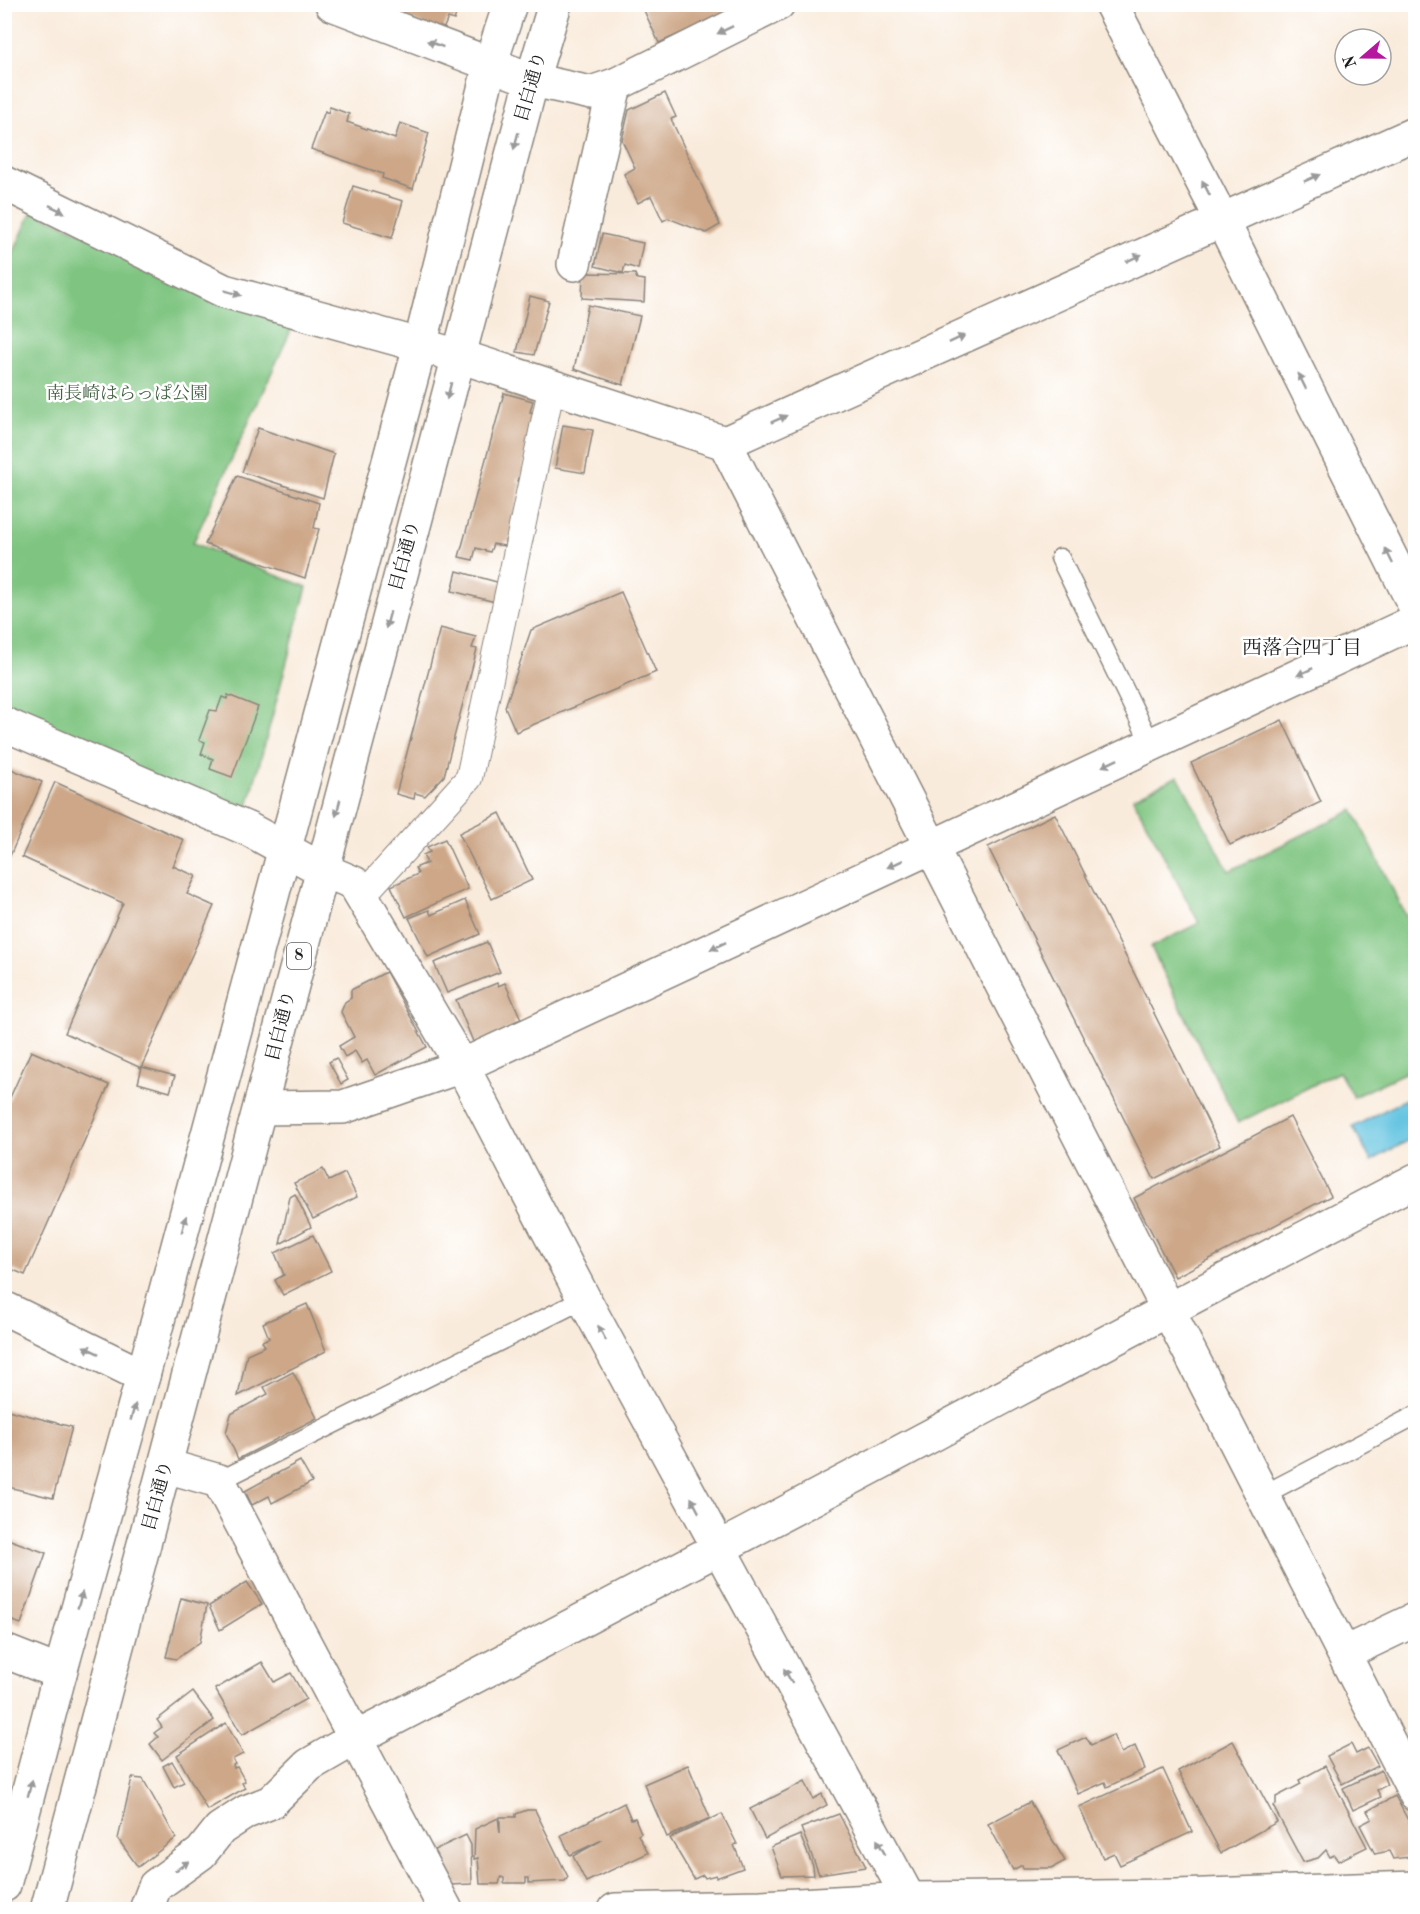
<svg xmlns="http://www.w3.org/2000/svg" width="1420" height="1914" viewBox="0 0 1420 1914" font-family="'Old Standard TT','Noto Serif JP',serif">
	<rect width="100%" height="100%" fill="#fff"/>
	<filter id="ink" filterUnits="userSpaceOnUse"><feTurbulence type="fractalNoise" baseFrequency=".0167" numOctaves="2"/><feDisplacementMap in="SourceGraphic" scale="12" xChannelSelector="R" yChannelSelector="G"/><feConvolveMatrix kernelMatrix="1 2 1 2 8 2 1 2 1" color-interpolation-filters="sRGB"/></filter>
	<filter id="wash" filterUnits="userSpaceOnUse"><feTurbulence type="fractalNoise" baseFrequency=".008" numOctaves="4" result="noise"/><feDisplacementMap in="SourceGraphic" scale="24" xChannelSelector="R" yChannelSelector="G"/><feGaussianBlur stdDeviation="1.35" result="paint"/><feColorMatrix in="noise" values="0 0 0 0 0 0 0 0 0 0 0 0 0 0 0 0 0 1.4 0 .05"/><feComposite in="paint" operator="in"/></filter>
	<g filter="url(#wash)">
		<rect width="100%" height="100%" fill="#f9ebdb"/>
		<g fill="#7fc581" stroke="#4e704e" stroke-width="1.5">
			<path d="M32,211l262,113 -101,219 114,44 -60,223 -12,8 -230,-104v-443z"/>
			<path d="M1178,776l51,95 124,-61 62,124 1,115 -5,3 4,16 -62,29 -14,-25 -101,51 -87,-176 48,-24 -66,-125z"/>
		</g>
		<path fill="#62c3e0" stroke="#3f707e" stroke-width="1.5" d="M1415,1094v43l-44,24 -18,-34z"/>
		<g id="blocks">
			<g fill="#cda788">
				<path d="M460,4l-6,16 -6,-2 -6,14 -71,-27z"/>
				<path d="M645,4h79l3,9 -68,30 -17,-37z"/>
				<path d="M665,93l11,24 -5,2 49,106 -14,8 -38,-15 -5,3 -12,-25 -13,7 -14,-29 11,-6 -13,-28 7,-30z"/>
				<path d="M330,107l19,7 -2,8 48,17 5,-16 29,10 -16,56 -31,-11 1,-4 -72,-25 14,-38 3,2z"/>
				<path d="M353,186l50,15 -11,37 -50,-15z"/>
				<path d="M602,234l41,9 -5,26 -13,-4 -2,8 -28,-7z"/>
				<path d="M583,273l52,1 2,5 8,1 -1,22 -62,-4z"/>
				<path d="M530,296l19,5 -15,54 -17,-3z"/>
				<path d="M588,305l52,11 -17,69 -49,-16z"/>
				<path d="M504,393l29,8 -3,11 4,1 -12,65h-4l-1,3 4,1 -11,60 -5,-1v5l-12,-2 -3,8 -14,-4 -3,12 -14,-3z"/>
				<path d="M563,425l30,5 -8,43 -30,-5z"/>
				<path d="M258,428l76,26 -11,44 -81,-26z"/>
				<path d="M237,476l82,27 -5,25 5,1 -14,49 -100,-34z"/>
				<path d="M457,571l47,13 -5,19 -47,-12z"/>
				<path d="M621,592l35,80 -140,60 -11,-25 26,-77z"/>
				<path d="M440,628l36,9 -4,11 5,1 -33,127 -19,20 -10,-3 -1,6 -18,-5z"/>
				<path d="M228,695l30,12 -26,70 -22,-8 3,-10 -12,-5 4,-12 -6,-2 11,-30 7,1 5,-14 5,2z"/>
				<path d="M1282,720l39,82 -91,43 -39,-82z"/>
				<path d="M4,766l38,16 -32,74 -6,-3z"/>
				<path d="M55,782l129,58 -11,26 23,10 -9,18 27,12 -73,162 -76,-35 58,-130 -101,-46z"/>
				<path d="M500,813l32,67 -40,19 -33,-66z"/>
				<path d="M1055,814l165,332 -66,33 -166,-332z"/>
				<path d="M445,839l23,50 -62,28 -15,-31 27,-12 -3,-6 12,-5 -4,-8 7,-3 -3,-5z"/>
				<path d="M465,900l15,34 -52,23 -19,-39 20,-8 2,5z"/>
				<path d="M487,942l13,30 -53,21 -13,-30z"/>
				<path d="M386,972l41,75 -52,28 -8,-15 -5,3 -7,-12 -10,6 -6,-11 15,-9 -13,-25 4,-10 6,-4v-8z"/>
				<path d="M497,983l1,3 7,-3 16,36 -7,3 2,4 -42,18 -18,-44z"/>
				<path d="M31,1051l78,34 -84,190 -21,-9v-155z"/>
				<path d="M336,1058l12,22 -7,4 -12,-22z"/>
				<path d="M142,1067l33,9 -5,16 -32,-9z"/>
				<path d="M1290,1117l41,79 -156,81 -41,-79z"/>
				<path d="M323,1169l6,12 16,-8 12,24 -44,22 -19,-36z"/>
				<path d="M295,1194l16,33 -31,17 10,-47z"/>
				<path d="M313,1235l18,36 -48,24 -8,-15 9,-5 -9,-22z"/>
				<path d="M307,1304l19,47 -88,45 9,-42 18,-8 -3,-5 7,-3 -6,-15z"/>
				<path d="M293,1372l24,46 -79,41 -12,-26 5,-19 37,-20 -4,-7z"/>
				<path d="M4,1409l68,18 -19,71 -49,-12z"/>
				<path d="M300,1461l12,21 -40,21 -3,-7 -17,9 -7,-14z"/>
				<path d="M5,1538l41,15 -25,71 -16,-6z"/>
				<path d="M247,1582l15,22 -42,26 -11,-24z"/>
				<path d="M181,1598l26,7 -7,37 -24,17 -10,-2z"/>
				<path d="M262,1662l12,20 17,-9 15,26 -64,36 -27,-46z"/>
				<path d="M4,1671l3,1 5,15 -7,21z"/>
				<path d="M193,1692l21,28 -52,40 -12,-16 8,-7 -4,-4 8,-6 -5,-7z"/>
				<path d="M226,1723l17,31 -10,5 2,5 -2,1 1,3 3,-1 8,14 -3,2 3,5 -38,22 -30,-55z"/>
				<path d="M1113,1735l8,18 14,-7 10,23 -38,18 -2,-5 -27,12 -20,-44 28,-13 5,8z"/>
				<path d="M1233,1741l44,81 -56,31 -43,-82z"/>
				<path d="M1351,1744l5,10 12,-6 10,18 -36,18 -15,-28z"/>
				<path d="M172,1761l12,21 -10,5 -11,-21z"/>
				<path d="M688,1765l22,53 -43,19 -23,-53z"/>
				<path d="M1325,1766l42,81 -29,14 -4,-6 -4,2 -4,-7 -8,8 -15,4 -30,-56 3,-1v-8l25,-13 -2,-4z"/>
				<path d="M1163,1769l29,63 -72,33 -6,-12 -11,5 -24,-51z"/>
				<path d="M1381,1770l6,15 -10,5 4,7 -28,13 -10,-22z"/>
				<path d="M132,1778l11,1 33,59 -38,29 -20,-28z"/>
				<path d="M805,1781l8,18 9,-5 5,11 -62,34 -15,-30z"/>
				<path d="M1395,1796l21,39v20l-6,2 -17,2 -4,-8 -14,3 -15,-29 12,-6 -5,-8z"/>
				<path d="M1030,1802l35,59 -13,7h-29l-1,-3 -9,5 -25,-46z"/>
				<path d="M624,1803l7,16 4,-1 6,15 -3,2 10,18 -62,29 -13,-26 29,-16 -32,15 -9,-20z"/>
				<path d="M527,1810h8l33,67 -3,4 -36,2v-5h-3v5h-22v-5l-3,-1 -2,7h-19l-2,-26 -4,1 1,-30 23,-11 2,15v-16h16v-3z"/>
				<path d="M722,1814l15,30 -3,1 9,23 -27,10v-3l-11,3 -2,-3 -9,4 -24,-41z"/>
				<path d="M839,1814l27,53 -47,7 -18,-46z"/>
				<path d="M466,1835l5,10 1,39 -22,1 -18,-34z"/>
				<path d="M800,1835l13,31 1,9 -32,1 -11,-29z"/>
			</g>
		</g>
	</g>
	<g filter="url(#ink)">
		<use href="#blocks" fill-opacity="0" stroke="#8a847c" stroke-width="1.5"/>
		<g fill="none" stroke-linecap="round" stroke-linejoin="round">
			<g stroke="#8a847c" stroke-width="21">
				<g id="service">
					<path d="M1060,558l91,186"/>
					<path d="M219,1481l365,-182"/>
					<path d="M1263,1495l153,-80"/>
				</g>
			</g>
			<g stroke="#8a847c" stroke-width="28">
				<path id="pedestrian" d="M363,895l106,-117 83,-393"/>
			</g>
			<g stroke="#8a847c" stroke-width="36">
				<g id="minor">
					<path d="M332,4l200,76 59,13 24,-8 163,-81"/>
					<path d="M1111,4l110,214 195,390"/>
					<path d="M4,183l220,108 235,65 266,87 691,1352"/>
					<path d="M574,264l41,-179"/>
					<path d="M725,443l691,-310"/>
					<path d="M4,724l246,106 71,39 33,14 108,183 122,233 325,600"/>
					<path d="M260,1108l83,-1 119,-41 954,-445"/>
					<path d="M4,1308l139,68"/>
					<path d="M166,1466l53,15 227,429"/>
					<path d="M4,1651l56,22"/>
					<path d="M1345,1653l71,-34"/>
					<path d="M146,1910l9,-24 46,-33 19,-24 26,-17 25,-10 38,-37 45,-26"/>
				</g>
			</g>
			<g stroke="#8a847c" stroke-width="36">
				<path id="tertiary" d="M354,1739c356,-183 707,-375 1062,-559"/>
			</g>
			<g stroke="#8a847c" stroke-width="36">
				<path id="secondary" d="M615,1910l146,-3 148,-8 267,-3 240,-8"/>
			</g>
			<g stroke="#8a847c" stroke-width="36">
				<g id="primary">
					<path d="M4,1885l56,-212 83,-297 277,-1030 70,-281 20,-61"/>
					<path d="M47,1910l485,-1830 23,-76"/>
				</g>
			</g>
			<use href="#service" stroke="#fff" stroke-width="18"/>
			<use href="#pedestrian" stroke="#fff" stroke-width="26"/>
			<use href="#minor" stroke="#fff" stroke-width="33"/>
			<use href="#tertiary" stroke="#fff" stroke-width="33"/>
			<use href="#secondary" stroke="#fff" stroke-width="33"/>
			<use href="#primary" stroke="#fff" stroke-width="33"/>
		</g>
		<defs><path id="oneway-solid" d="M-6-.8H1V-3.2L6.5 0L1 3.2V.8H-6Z" transform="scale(1.5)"/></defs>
		<g fill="#999">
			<use href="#oneway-solid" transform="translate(725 30) rotate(154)"/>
			<use href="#oneway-solid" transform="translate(435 44) rotate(-159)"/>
			<use href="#oneway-solid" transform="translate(516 141) rotate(105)"/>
			<use href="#oneway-solid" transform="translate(1312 178) rotate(-24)"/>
			<use href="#oneway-solid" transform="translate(1206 188) rotate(-117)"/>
			<use href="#oneway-solid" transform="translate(57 209) rotate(26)"/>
			<use href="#oneway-solid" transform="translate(1134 258) rotate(-25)"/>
			<use href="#oneway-solid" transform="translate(233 293) rotate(16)"/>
			<use href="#oneway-solid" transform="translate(957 339) rotate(-25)"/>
			<use href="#oneway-solid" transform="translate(1302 381) rotate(-116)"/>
			<use href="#oneway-solid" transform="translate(449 391) rotate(105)"/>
			<use href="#oneway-solid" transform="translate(779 419) rotate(-24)"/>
			<use href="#oneway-solid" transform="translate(1389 556) rotate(-116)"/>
			<use href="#oneway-solid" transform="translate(388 620) rotate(105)"/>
			<use href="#oneway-solid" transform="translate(1305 672) rotate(155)"/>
			<use href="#oneway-solid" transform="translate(1110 763) rotate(155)"/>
			<use href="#oneway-solid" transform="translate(338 808) rotate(105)"/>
			<use href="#oneway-solid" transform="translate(895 864) rotate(155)"/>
			<use href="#oneway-solid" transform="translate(718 946) rotate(155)"/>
			<use href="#oneway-solid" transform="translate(184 1224) rotate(-75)"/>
			<use href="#oneway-solid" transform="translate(602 1333) rotate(-118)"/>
			<use href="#oneway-solid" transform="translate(91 1350) rotate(-154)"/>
			<use href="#oneway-solid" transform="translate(133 1412) rotate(-74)"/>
			<use href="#oneway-solid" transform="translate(695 1505) rotate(-118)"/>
			<use href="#oneway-solid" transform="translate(80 1600) rotate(-74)"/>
			<use href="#oneway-solid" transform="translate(788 1676) rotate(-119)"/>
			<use href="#oneway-solid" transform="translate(30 1788) rotate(-75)"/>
			<use href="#oneway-solid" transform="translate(881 1847) rotate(-119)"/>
			<use href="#oneway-solid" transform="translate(182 1866) rotate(-36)"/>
		</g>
	</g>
	<g text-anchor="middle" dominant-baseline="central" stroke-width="5" stroke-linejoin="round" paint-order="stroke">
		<rect fill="#fff" stroke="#606060" stroke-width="1.5" x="287" y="943" width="24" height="26" rx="4.5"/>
		<g font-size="16" font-weight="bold" fill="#1c1c1c">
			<text x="299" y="956">8</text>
		</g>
		<g font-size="18" fill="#1c1c1c" stroke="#fff">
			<text transform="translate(531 87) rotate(-74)">目白通り</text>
			<text transform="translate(405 556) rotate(-75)">目白通り</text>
			<text transform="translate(281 1026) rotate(-76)">目白通り</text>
			<text transform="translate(158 1496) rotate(-75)">目白通り</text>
		</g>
		<g font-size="18" fill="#446044" stroke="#fff">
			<text x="127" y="394">南長崎はらっぱ公園</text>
		</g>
		<g font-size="20" fill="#1c1c1c" stroke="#fff">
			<text x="1302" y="649">西落合四丁目</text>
		</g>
	</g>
	<rect width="1420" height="1914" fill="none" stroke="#fff" stroke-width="24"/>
	<g transform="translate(1363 57) rotate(250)"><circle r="28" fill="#ffffff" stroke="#a4a4a4" stroke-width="1.5"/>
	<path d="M0-4.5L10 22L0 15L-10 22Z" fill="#b5179e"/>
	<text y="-9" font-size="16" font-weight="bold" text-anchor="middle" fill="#1c1c1c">N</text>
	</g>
</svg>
